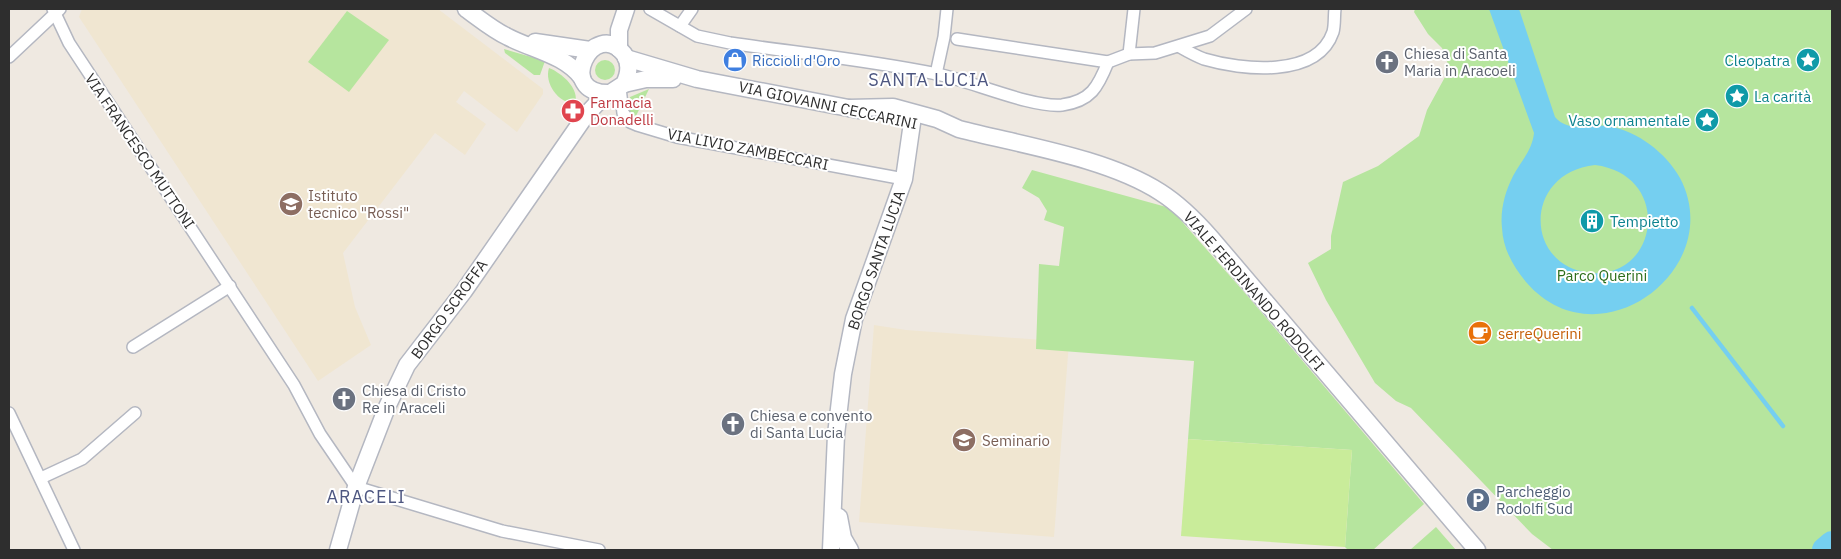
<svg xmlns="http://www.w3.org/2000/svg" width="1841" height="559" viewBox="0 0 1841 559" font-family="'IBM Plex Sans',sans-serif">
	<rect width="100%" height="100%" fill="#efe9e1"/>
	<g fill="#f0e6d1">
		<path d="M82,9h356l105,80v5l-26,38 -53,-41 -8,11 30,22 -21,31 -30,-22 -92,120 12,54 16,38 -53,36 -239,-364z"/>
		<path d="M874,325l32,5 163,12 -15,195 -195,-15z"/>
	</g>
	<g fill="#b6e59e">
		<path d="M1415,9h417v541h-279l-21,-16 -121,-126 -15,-7 -21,-18 -49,-83 -18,-37 23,-14v-13l12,-54 35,-16 41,-30 8,-26 18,-33 3,-13 -6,-16 -14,-14 -14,-22z"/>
		<path d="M347,11l42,29 -40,52 -41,-30z"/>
		<path d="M504,49l41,12 -5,14h-6l-29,-22z"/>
		<circle cx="605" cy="70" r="10"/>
		<path d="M549,68c13,5 31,21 26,36 -17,-1 -31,-21 -26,-36z"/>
		<path d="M649,89l-13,27 -5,-1 -3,-11 2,-7z"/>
		<path d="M1032,170l138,38 75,85 179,211 -51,46h-25l-3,-3 7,-97 -164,-11 6,-78 -158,-12 3,-85 20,2 5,-39 -20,-7 3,-9 -8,-13 -17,-10z"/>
		<path d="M1436,527l20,23h-46z"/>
	</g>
	<path fill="#c9ec9a" d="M1188,439l164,11 -7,97 -164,-11z"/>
	<path fill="#75cff0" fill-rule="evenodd" d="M1489,9h30l36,108c15,17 34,6 53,9 30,5 58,27 72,52 48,91 -82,188 -154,104 -13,-16 -23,-33 -24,-54 -2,-18 3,-36 11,-52 8,-15 19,-25 21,-43zM1595,165c78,10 64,113 -3,108 -68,-5 -70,-100 3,-108z"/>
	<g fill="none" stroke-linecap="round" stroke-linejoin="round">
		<path stroke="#75cff0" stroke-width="4.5" d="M1692,308l91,118"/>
		<path stroke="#75cff0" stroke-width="26" d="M1825,550l7,-6"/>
		<g stroke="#b4b7c1" stroke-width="14">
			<g id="street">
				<path d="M53,9l16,34 225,342 26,49 36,53 146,44 97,19"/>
				<path d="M650,9l47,27 33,7c69,10 139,17 207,31 34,7 95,34 125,31 29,-4 36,-18 46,-43"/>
				<path d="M680,26l12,-17"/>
				<path d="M957,39l151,23"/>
				<path d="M1180,47c7,4 16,9 24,12 37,11 113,20 129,-27 2,-7 1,-16 2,-23"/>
				<path d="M1129,54l5,-45"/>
				<path d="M9,57l51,-48"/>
				<path d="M1108,62l21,-8 26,-1 55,-17 36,-27"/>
				<path d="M936,74l8,-37 3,-28"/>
				<path d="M620,88l3,25 7,9 7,3 40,12 227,42"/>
				<path d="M133,347l97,-61"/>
				<path d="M9,413l65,137"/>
				<path d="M41,478l41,-19 53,-46"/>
			</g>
		</g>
		<g stroke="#b4b7c1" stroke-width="19">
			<g id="secondary">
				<path d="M466,9c14,10 27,21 42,28 25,13 57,18 74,41"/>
				<path d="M535,42l55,8"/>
				<path d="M619,49v-19l7,-21"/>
				<path d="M626,58l71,21 162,31"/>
				<path d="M624,84l22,-5h27"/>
				<path d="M849,108l44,-1 44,12 22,10c62,16 148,29 201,63 19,12 36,29 51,46l266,312"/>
				<path d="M839,517l4,21 7,12"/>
				<path d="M338,550l18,-63 31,-80 20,-42 57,-74 122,-176 15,-16 23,-15c5,-10 7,-20 0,-30 -30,-38 -71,41 -14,39"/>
				<path d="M831,550l5,-115 7,-61 11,-55 50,-140 8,-56"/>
			</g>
		</g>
		<use href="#street" stroke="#fff" stroke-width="11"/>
		<use href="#secondary" stroke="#fff" stroke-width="16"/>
	</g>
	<defs>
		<g id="shop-disc" transform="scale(1.25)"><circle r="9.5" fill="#3f7fe0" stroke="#fff"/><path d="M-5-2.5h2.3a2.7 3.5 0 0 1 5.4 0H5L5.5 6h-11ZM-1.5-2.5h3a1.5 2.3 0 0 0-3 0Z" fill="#fff"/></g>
		<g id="sight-disc" transform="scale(1.25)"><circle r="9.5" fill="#0f9aa8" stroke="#fff"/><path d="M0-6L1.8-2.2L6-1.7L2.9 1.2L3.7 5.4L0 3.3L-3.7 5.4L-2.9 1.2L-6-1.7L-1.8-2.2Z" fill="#fff"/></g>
		<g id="church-disc" transform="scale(1.25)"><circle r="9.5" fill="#6b7280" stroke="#fff"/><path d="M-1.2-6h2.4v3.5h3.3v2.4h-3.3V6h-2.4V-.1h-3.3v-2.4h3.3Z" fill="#fff"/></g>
		<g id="pharmacy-disc" transform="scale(1.25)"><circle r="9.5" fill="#e0444e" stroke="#fff"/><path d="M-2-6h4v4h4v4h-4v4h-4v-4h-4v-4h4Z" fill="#fff"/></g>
		<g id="school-disc" transform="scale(1.25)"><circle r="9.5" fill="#8d6e63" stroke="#fff"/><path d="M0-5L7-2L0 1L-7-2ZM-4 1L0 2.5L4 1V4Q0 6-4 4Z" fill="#fff"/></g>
		<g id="building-disc" transform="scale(1.25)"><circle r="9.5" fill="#0f9aa8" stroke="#fff"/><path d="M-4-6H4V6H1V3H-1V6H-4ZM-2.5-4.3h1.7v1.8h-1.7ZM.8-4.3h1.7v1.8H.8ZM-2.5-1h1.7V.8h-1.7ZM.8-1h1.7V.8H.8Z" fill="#fff"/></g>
		<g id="cafe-disc" transform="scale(1.25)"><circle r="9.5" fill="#e8710a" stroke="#fff"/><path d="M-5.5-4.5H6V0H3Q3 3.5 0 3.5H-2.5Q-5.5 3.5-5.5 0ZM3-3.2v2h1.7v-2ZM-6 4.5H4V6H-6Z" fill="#fff"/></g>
		<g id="parking-disc" transform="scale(1.25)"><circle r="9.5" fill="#5c6f8a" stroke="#fff"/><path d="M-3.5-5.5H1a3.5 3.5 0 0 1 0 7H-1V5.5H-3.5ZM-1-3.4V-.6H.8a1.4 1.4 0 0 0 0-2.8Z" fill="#fff"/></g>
	</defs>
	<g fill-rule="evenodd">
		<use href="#shop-disc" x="735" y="60"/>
		<use href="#sight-disc" x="1808" y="60"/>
		<use href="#church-disc" x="1387" y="62"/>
		<use href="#sight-disc" x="1737" y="96"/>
		<use href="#pharmacy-disc" x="573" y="111"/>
		<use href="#sight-disc" x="1707" y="120"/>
		<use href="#school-disc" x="291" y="204"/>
		<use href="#building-disc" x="1592" y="221"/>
		<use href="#cafe-disc" x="1480" y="333"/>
		<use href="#church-disc" x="344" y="399"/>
		<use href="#church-disc" x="733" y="424"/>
		<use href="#school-disc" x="964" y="440"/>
		<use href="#parking-disc" x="1478" y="500"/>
	</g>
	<g text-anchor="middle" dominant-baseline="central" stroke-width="4" stroke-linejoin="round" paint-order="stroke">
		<g font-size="15" fill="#5b616d" stroke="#fff" text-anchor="start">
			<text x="1404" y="53">Chiesa di Santa<tspan x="1404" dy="17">Maria in Aracoeli</tspan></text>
			<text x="362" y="390">Chiesa di Cristo<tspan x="362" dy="17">Re in Araceli</tspan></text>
			<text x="750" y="415">Chiesa e convento<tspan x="750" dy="17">di Santa Lucia</tspan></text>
		</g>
		<g font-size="15" fill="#366cbe" stroke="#fff" text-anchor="start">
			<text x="752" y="60">Riccioli d'Oro</text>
		</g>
		<g font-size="15" fill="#0d838f" stroke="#fff" text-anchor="end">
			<text x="1790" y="60">Cleopatra</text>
			<text x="1754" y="96" text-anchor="start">La carità</text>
			<text x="1690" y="120">Vaso ornamentale</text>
			<text x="1610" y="221" text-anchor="start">Tempietto</text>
		</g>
		<g font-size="15" fill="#be3a42" stroke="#fff" text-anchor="start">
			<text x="590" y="102">Farmacia<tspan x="590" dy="17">Donadelli</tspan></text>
		</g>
		<g font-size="15" fill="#2e2e2e" stroke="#fff">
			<text transform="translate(828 105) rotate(12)">VIA GIOVANNI CECCARINI</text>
			<text transform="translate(748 149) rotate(11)">VIA LIVIO ZAMBECCARI</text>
			<text transform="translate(140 151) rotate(56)">VIA FRANCESCO MUTTONI</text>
			<text transform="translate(876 260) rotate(-71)">BORGO SANTA LUCIA</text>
			<text transform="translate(1254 291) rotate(49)">VIALE FERDINANDO RODOLFI</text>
			<text transform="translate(449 309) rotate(-54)">BORGO SCROFFA</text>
		</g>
		<g font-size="15" fill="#785e54" stroke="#fff" text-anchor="start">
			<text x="308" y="195">Istituto<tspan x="308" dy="17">tecnico "Rossi"</tspan></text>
			<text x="982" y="440">Seminario</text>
		</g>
		<g font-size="15" fill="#2c6e1b" stroke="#fff">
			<text x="1602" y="275">Parco Querini</text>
		</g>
		<g font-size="15" fill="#c56008" stroke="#fff" text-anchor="start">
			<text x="1498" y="333">serreQuerini</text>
		</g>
		<g font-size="15" fill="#4e5e75" stroke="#fff" text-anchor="start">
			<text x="1496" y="491">Parcheggio<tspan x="1496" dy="17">Rodolfi Sud</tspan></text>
		</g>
		<g font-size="18" letter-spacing="1" fill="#4d5680" stroke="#fff">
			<text x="929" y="79">SANTA LUCIA</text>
			<text x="366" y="496">ARACELI</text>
		</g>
	</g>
	<rect width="1841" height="559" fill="none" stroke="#2e2e2e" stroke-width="20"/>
</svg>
